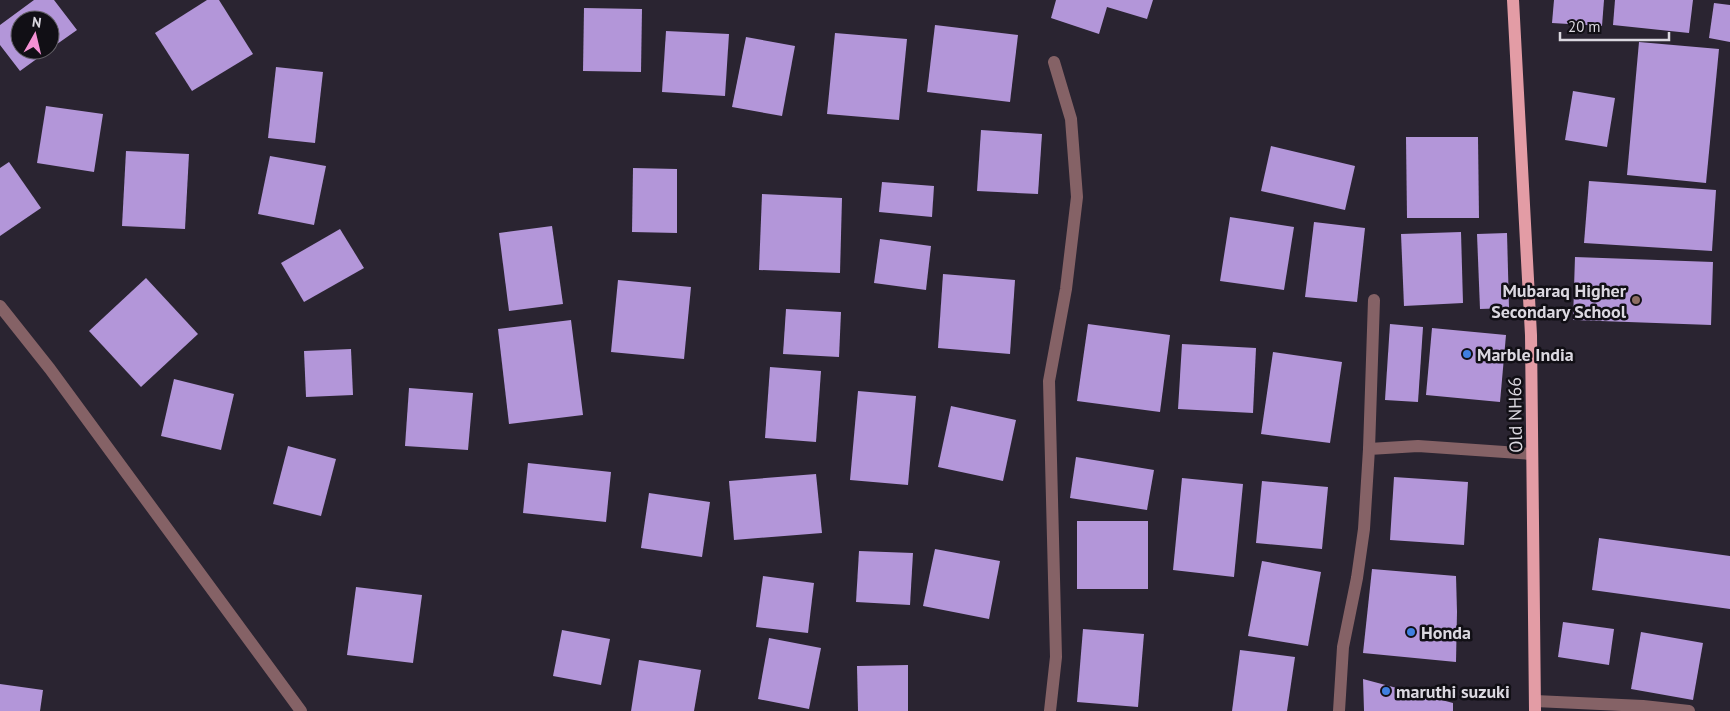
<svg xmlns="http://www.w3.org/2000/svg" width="1730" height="711" viewBox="0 0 1730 711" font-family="'PT Sans',sans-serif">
	<rect width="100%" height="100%" fill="#2a2431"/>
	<g fill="#b396d9">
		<path d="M34,0h20l23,30 -27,19v-29h-30v30h29l-29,21 -20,-26v-20z"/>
		<path d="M207,0h12l34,54 -61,37 -37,-58z"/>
		<path d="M1056,0h97l-6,19 -40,-12 -8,27 -48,-16z"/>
		<path d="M1554,0h50l-2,26 -50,-3z"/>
		<path d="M1615,0h78l-4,33 -76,-8z"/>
		<path d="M1714,3l16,2v37l-21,-4z"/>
		<path d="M584,8l58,1 -1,63 -58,-1z"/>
		<path d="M935,25l83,10 -8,67 -83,-10z"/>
		<path d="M666,31l63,3 -4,62 -63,-4z"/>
		<path d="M835,33l72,6 -8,81 -72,-6z"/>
		<path d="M746,37l49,9 -13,70 -50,-9z"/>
		<path d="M1639,42l80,7 -13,134 -79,-8z"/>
		<path d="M276,67l47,5 -8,71 -47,-5z"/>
		<path d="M1573,91l42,7 -8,49 -42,-7z"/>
		<path d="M46,106l57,8 -9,58 -57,-9z"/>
		<path d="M981,130l61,4 -4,60 -61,-3z"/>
		<path d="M1406,137h72l1,81h-72z"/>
		<path d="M1271,146l84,20 -10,44 -84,-19z"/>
		<path d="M126,151l63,3 -4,75 -63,-3z"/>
		<path d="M270,156l56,10 -12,59 -56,-11z"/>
		<path d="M9,162l32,46 -41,28v-68z"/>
		<path d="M633,168l44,1v64l-45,-1z"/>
		<path d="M1589,181l127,9 -4,61 -128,-8z"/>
		<path d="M882,182l52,4 -2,31 -53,-5z"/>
		<path d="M762,194l80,4 -2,75 -81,-3z"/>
		<path d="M1230,217l64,10 -10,63 -64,-9z"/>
		<path d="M1314,222l51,6 -8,74 -52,-5z"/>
		<path d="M552,226l11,78 -54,7 -10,-78z"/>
		<path d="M340,229l24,39 -60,34 -23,-39z"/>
		<path d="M1461,232l2,71 -59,3 -3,-72z"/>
		<path d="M1507,233l2,75 -29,1 -3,-75z"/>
		<path d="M880,239l51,7 -5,44 -52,-7z"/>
		<path d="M1575,257l138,5 -2,63 -138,-5z"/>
		<path d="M943,274l72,6 -5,74 -72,-6z"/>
		<path d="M146,278l52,56 -57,53 -52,-56z"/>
		<path d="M618,280l73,7 -7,72 -73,-7z"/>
		<path d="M786,309l55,3 -2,45 -56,-3z"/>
		<path d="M571,320l12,95 -74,9 -11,-95z"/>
		<path d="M1088,324l82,11 -10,77 -83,-11z"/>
		<path d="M1390,324l33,3 -5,75 -33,-2z"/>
		<path d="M1432,328l74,7 -6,67 -74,-7z"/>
		<path d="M1182,344l74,4 -3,65 -75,-4z"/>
		<path d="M351,349l2,46 -47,2 -2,-46z"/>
		<path d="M1273,352l69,10 -12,81 -69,-9z"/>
		<path d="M770,367l51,4 -5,71 -51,-4z"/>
		<path d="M174,379l60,15 -13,56 -60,-14z"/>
		<path d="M409,388l64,5 -5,57 -63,-4z"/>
		<path d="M858,391l58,5 -8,89 -58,-5z"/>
		<path d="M951,406l65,14 -13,61 -65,-14z"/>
		<path d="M288,446l48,13 -15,57 -48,-12z"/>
		<path d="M1076,457l78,13 -7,40 -77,-12z"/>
		<path d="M528,463l83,9 -5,50 -83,-9z"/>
		<path d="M816,474l6,59 -88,7 -5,-59z"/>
		<path d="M1394,477l74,5 -4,63 -74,-5z"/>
		<path d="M1182,478l61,6 -9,93 -61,-7z"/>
		<path d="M1262,481l66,6 -6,62 -66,-6z"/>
		<path d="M649,493l61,9 -8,55 -61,-9z"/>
		<rect x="1077" y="521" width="71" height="68"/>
		<path d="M1599,538l131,18v53l-138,-19z"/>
		<path d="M935,549l65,12 -11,58 -66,-13z"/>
		<path d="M859,551l54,2 -3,52 -54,-3z"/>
		<path d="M1262,561l59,11 -13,74 -60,-10z"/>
		<path d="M1372,569l84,7 1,36 -1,50 -93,-9z"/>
		<path d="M763,576l51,7 -6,50 -52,-6z"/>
		<path d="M356,587l66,8 -9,68 -66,-8z"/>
		<path d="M1563,622l51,7 -5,36 -51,-8z"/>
		<path d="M1083,629l61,5 -6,73 -61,-5z"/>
		<path d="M562,630l48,9 -9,46 -48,-9z"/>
		<path d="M1641,632l62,11 -10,57 -62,-11z"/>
		<path d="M769,638l52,10 -12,61 -51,-10z"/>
		<path d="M1240,650l55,7 -8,54h-55z"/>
		<path d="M639,660l62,10 -7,41h-63z"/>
		<path d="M908,665v46h-50l-1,-45z"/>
		<path d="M1363,679l90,24v8h-89z"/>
		<path d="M0,684l43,6 -3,21h-40z"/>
	</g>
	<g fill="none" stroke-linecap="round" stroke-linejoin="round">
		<g stroke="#856266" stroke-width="12">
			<path d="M0,306l50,63 251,342"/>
			<path d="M1369,449l5,-149"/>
			<path d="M1535,701l108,5 46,5"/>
			<path d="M1050,711l6,-54 -7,-276 17,-92 11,-92 -6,-78 -17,-57"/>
			<path d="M1339,711l4,-64 14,-69 7,-49 5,-80 49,-3 114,8"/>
		</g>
		<path stroke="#e39ca5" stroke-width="12" d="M1513,0l18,335 4,376"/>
	</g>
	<circle fill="#8d6e63" stroke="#110f15" stroke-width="2" cx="1636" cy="300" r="5"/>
	<g fill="#3f7fe0" stroke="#110f15" stroke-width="2">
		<circle cx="1467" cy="354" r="5"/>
		<circle cx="1411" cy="632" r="5"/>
		<circle cx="1386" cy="691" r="5"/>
	</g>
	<g text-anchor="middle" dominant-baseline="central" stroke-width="5" stroke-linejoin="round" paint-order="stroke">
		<g font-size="18" font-weight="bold" fill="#dbd8e0" stroke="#110f15" text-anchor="start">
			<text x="1626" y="290" text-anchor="end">Mubaraq Higher<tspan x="1626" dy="21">Secondary School</tspan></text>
			<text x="1477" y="354">Marble India</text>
			<text x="1421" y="632">Honda</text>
			<text x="1396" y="691">maruthi suzuki</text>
		</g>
		<g font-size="18" fill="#dbd8e0" stroke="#110f15">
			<text transform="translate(1515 415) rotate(-91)">Old NH66</text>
		</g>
	</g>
	<g transform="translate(35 35) rotate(8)"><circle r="24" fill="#110f15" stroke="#625f66"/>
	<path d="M0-4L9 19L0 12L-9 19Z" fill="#f491d4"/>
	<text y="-8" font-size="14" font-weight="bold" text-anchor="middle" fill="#dbd8e0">N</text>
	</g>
	<path d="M1560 32v8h109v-8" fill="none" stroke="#dbd8e0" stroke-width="2.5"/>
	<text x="1568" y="32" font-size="15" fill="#dbd8e0" stroke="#110f15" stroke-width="4" paint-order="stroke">20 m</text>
</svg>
